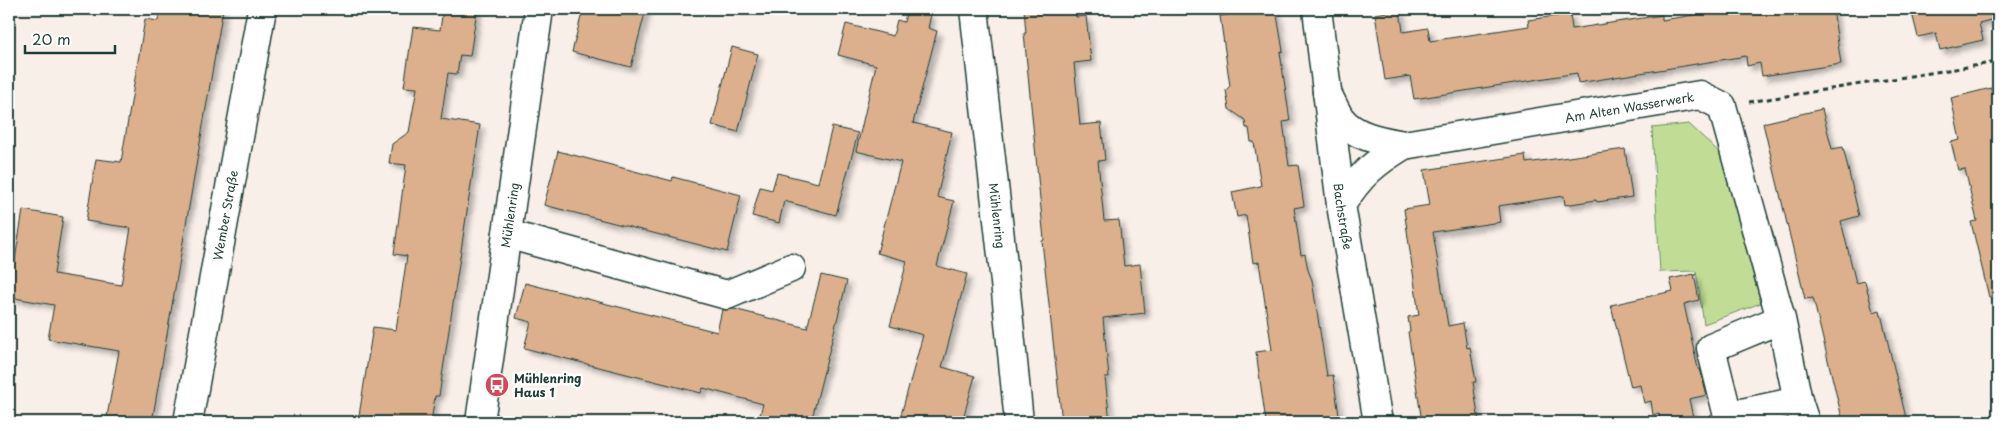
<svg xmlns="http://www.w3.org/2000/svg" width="2007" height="431" viewBox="0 0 2007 431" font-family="'Playpen Sans',sans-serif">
	<defs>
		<filter id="shadow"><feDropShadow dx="4.5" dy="4.5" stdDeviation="2.5" flood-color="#0004"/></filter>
	</defs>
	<rect width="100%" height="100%" fill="#f8efe8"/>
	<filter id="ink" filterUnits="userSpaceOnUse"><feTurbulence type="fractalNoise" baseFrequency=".02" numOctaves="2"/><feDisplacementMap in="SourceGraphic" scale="10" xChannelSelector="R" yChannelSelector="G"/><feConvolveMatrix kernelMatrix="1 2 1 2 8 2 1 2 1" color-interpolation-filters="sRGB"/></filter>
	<g filter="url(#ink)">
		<path fill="#c1dd95" stroke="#708d64" d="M1689,124l31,29 41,150 -57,21 -8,-53 -36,1 -8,-144z"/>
		<g fill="#dcb08d" stroke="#1f3d34" filter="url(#shadow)">
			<path d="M180,9h43l-71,413h-46l13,-71 -71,-12 6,-34 -45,-8 14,-87 40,7 -9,57 67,11 10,-57 -45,-7 10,-62 25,3 24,-143 13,2 2,-11 17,3z"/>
			<path d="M443,9h34l-7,47 -10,-1 -3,19 -9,-1 -7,46 39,6 -41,271h-4l-4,26h-73l15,-95 23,3 11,-74 -13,-2 12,-89 -17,-2 3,-19 17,-12 8,-44 -13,-1 9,-60 27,3z"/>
			<path d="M583,9h63l-15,58 -59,-15z"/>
			<path d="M907,9l24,6 -3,13 9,3 -24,92 39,9 -15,65 17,4 -17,65 30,8 -25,93 33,9 -13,46h-63l24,-87 -33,-9 17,-65 -30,-8 24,-91 -45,-11 20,-86 -38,-10 8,-31 47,12 4,-16 7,2z"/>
			<path d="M1024,9h51l1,8 10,-1 5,45 -17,2 6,62 21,-2 4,37 -7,1 6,60 15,-1 5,46 16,-2 5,49 -42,5 6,59h-4l5,45h-48l-20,-181 2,-1 -20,-207h2z"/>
			<path d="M1262,9h14l7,42 -3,1 10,69 -7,1 6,44 9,-1 6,41 -10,2 7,47 4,-1 3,16 4,10 15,96 6,-1 7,47h-74l-10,-70 16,-2 -13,-88 -6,1 -7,-48 -9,2 -5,-25 29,-6 -7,-44h-3l-2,-14h-3l-1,-8 -16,-11 -3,-19 4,-4 -10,-70z"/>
			<path d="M1719,9h114l8,55 -79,12 -2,-13 -13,3 -1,-10 -168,27 -1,-10 -163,26 -4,-23 -25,4 -10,-66 25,-4 3,22 25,-4 2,13 99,-15 -1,-6 42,-6 2,15 90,-14v5l57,-9z"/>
			<path d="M1911,9h86l1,9 -19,5 4,17 -43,10 -4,-17 -18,4z"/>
			<path d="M732,47l26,7 -20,78 -26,-7z"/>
			<path d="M1991,88l7,31v177l-9,1 -18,-75 6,-1 -12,-52 -7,1 -7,-28 9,-2 -9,-42z"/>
			<path d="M1822,109l10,40 11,-2 16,69 -18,5 15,62 9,-2 8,31 7,-2 27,112h-64l-30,-124 -8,1 -42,-176z"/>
			<path d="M832,127l26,6 -22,82 -52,-14 -5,22 -27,-7 8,-29 12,3 5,-17 41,10z"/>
			<path d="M1625,149l7,48 -35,5 -1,-2 -31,5 -1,-9 -66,10 2,16 -67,10 15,94 15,-3 4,25 3,-1 6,35h-3l6,40h-57l-14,-90 2,-1 -2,-14 11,-2 -15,-106 26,-4 -6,-35 101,-15 1,8z"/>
			<path d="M558,151l114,30 1,-4 68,18 -14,57 -183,-47z"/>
			<path d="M1694,274l5,26 -15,4 14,65h2l7,26 -18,4 5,23h-33l-2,-9 -6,2 -2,-14 -7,2 -4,-18 -9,2 -20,-82 62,-14 -3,-12z"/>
			<path d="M821,275l26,6 -36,141h-53l5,-18 -60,-16 -2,5 -177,-45 7,-26 -15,-4 9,-35 192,49 5,-22 12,-1 73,19z"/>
		</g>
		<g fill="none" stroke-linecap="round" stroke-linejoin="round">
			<g stroke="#1f3d34" stroke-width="31">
				<g id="minor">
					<path id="s1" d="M974,9l31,273 14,140"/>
					<path id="s2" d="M1317,9l24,196 37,217"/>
					<path id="s3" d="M1327,93c4,8 8,17 13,25 14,19 42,23 64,27l296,-50 22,11 59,213 -70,29 17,68 70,-15 -17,-82"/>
					<path d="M1341,205c19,-30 33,-42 63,-60"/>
					<path d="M507,234l220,61 64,-27"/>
					<path d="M1798,401l7,21"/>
					<path id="s4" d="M188,422l74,-413"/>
					<path id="s5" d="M480,422l59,-413"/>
				</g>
			</g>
			<path stroke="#1f3d34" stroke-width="3" stroke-dasharray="5 4" stroke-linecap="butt" d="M1749,102l249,-40"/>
			<use href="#minor" stroke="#fff" stroke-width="28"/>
		</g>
	</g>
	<defs>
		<g id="bus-disc" transform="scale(1.25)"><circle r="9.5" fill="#d1495b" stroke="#fff"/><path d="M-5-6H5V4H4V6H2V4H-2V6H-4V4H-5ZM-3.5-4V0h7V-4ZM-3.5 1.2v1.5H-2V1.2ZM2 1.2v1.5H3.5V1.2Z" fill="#fff"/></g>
	</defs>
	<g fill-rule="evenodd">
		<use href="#bus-disc" x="497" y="385"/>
	</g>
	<g text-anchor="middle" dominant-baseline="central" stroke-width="5" stroke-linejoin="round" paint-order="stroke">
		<g font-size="12" fill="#1f3d34" stroke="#fff">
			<text stroke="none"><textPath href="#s3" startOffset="328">Am Alten Wasserwerk</textPath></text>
			<text stroke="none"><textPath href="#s5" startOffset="209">Mühlenring</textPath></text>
			<text stroke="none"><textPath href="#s1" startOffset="208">Mühlenring</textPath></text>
			<text stroke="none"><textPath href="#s4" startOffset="210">Wember Straße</textPath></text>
			<text stroke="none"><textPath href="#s2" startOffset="209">Bachstraße</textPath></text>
		</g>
		<g font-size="12" font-weight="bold" fill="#1f3d34" stroke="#fff" text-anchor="start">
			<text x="514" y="378">Mühlenring<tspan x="514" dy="14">Haus 1</tspan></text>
		</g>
	</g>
	<rect width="2007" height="431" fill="none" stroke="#fff" stroke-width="30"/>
	<rect x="15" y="15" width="1977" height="401" fill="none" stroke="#1f3d34" stroke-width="2" filter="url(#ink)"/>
	<path d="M25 45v8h90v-8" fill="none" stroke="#1f3d34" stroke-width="2.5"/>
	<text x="32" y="45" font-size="15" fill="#1f3d34" stroke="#ffffff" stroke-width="4" paint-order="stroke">20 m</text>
</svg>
